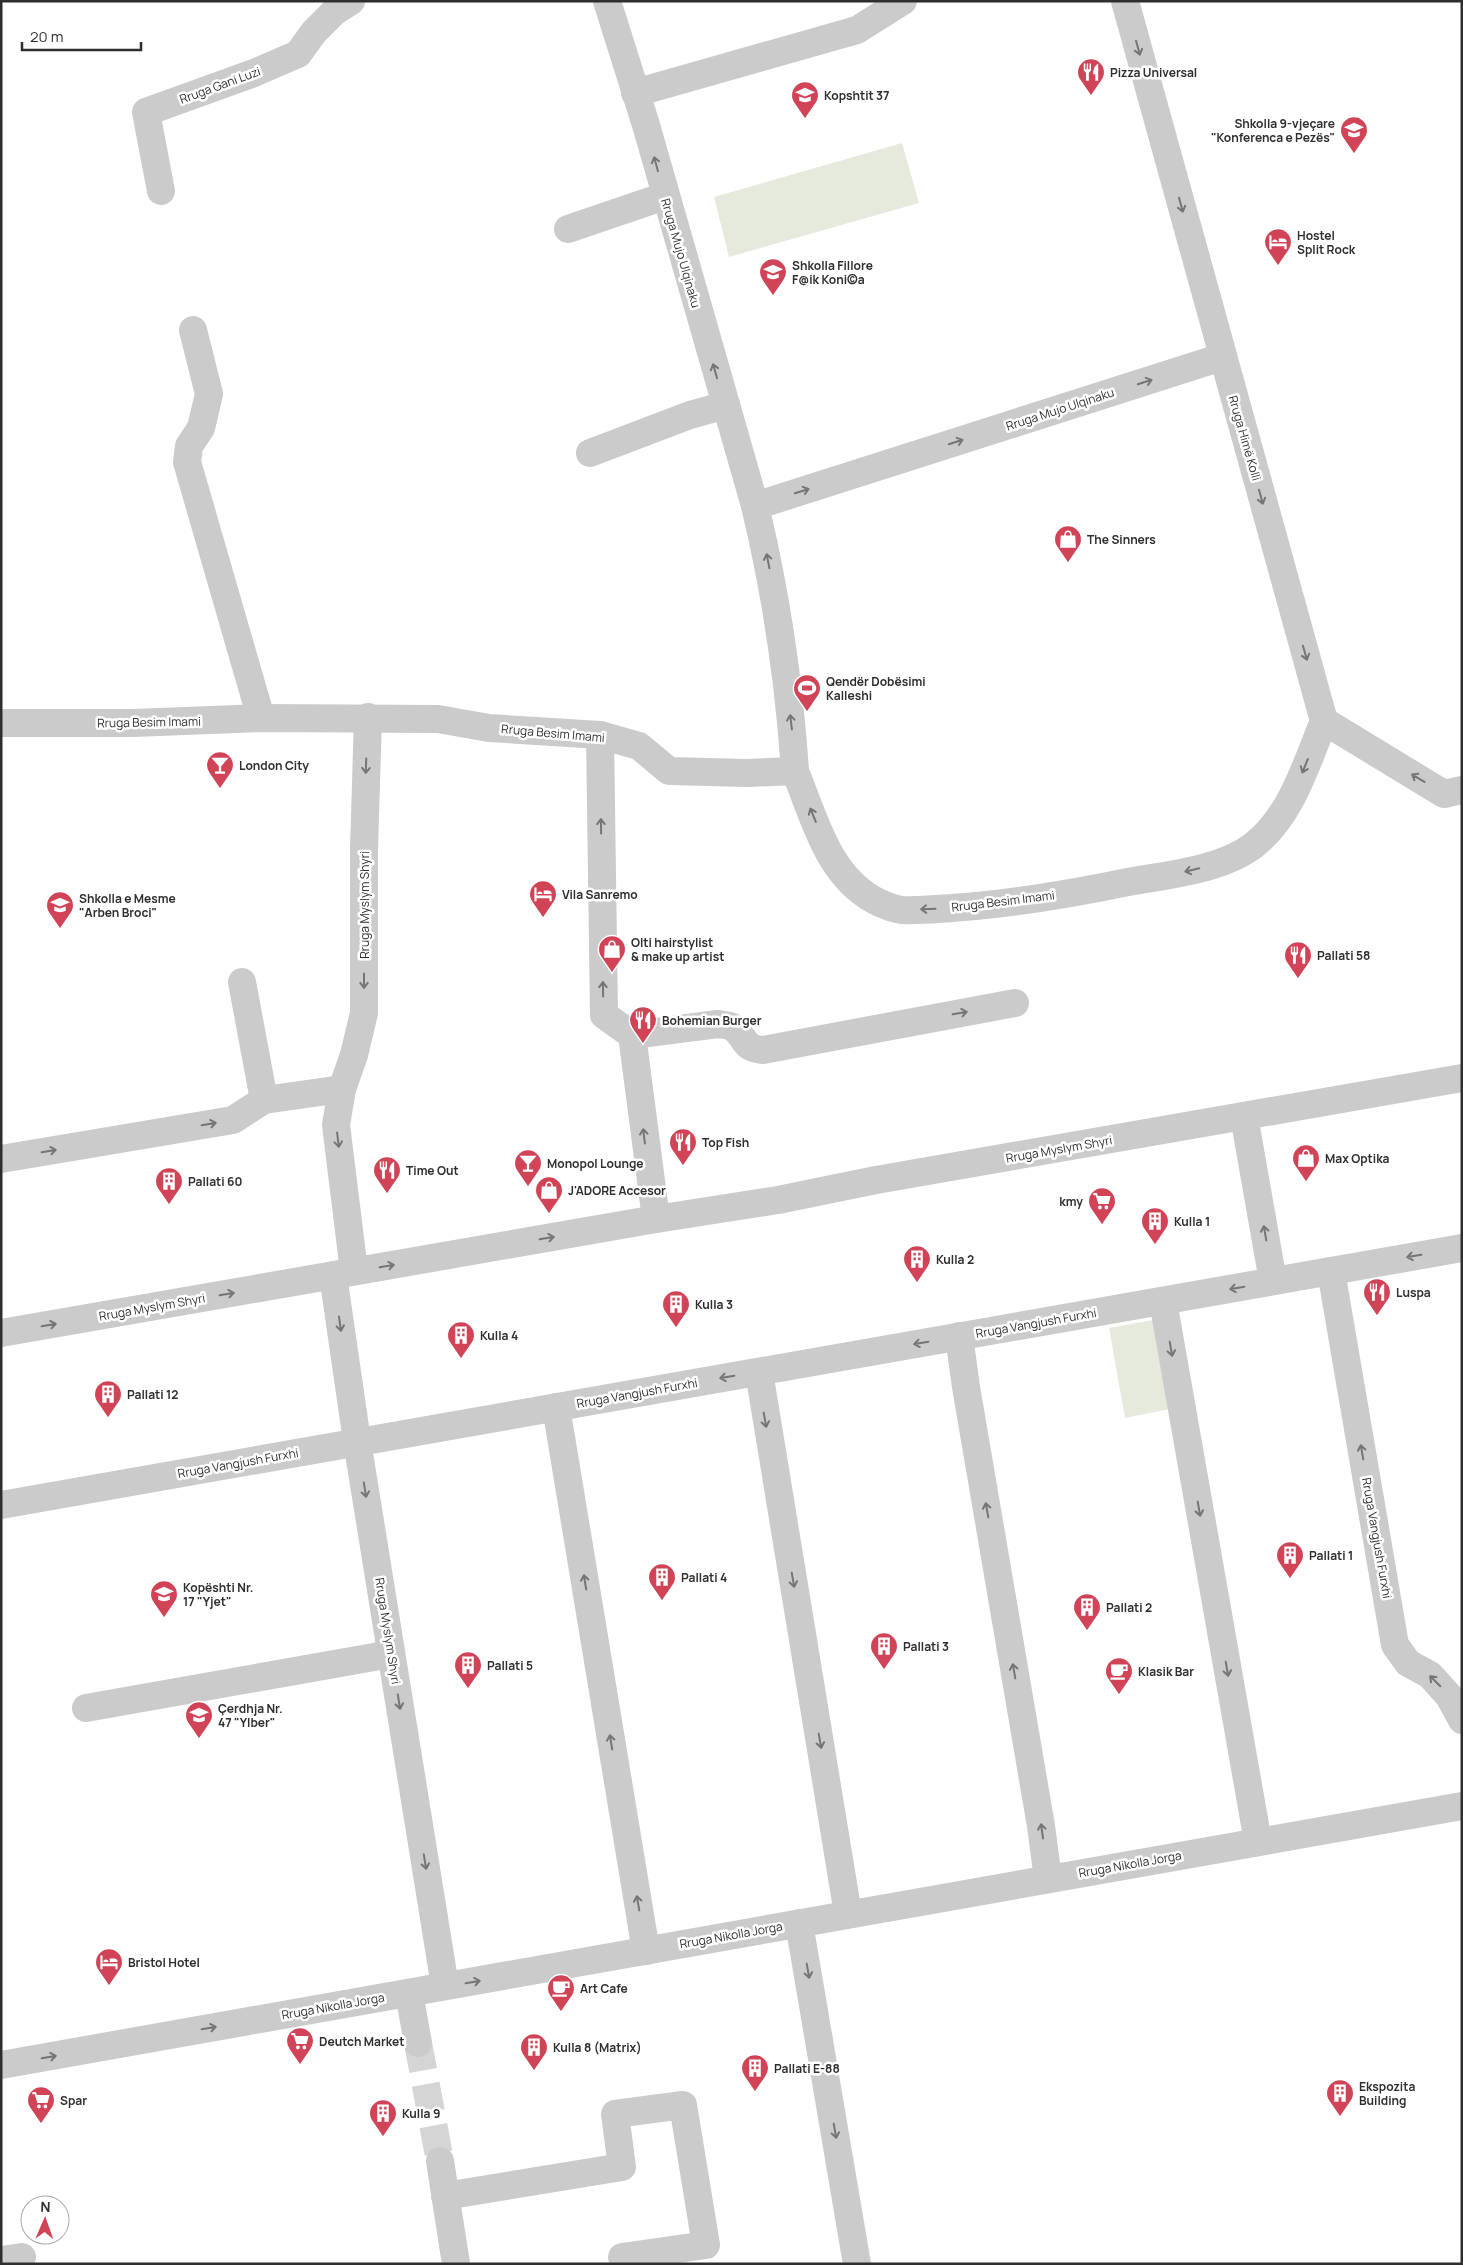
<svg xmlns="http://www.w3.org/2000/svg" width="1463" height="2265" viewBox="0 0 1463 2265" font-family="Manrope,sans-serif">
	<rect width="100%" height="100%" fill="#fff"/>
	<g fill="#e5eadd">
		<path d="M902,143l17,60 -190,54 -15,-60z"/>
		<path d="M1153,1320l17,89 -45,9 -16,-90z"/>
	</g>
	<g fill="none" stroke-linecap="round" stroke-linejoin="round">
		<path stroke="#d5d5d5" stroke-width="28" stroke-dasharray="28 14" stroke-linecap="butt" d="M418,2043l22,118"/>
		<g stroke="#cbcbcb" stroke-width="28">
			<path d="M607,1l39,124 109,381c21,87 34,175 40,265"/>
			<path d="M1125,1l199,720 120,73 18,-4"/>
			<path d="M635,93l222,-63 46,-29"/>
			<path d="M161,191l-15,-79 108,-39 44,-19 16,-22 20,-20 17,-11"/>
			<path d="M568,229l97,-33"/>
			<path d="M193,330l16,64 -8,34 -12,18 -2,16 74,256"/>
			<path d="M590,453l100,-38 36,-10"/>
			<path d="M755,506l467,-149"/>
			<path d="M1,723h132l128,-5 177,1 51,9 111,7 39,11 30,25 78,2 48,-2c19,46 32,103 79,129 7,4 20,9 28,10 16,1 34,-1 50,-2 59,-4 118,-14 176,-26 39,-7 94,-12 126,-37 38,-30 52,-81 70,-124"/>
			<path d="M600,735l4,280 28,20 24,184"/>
			<path d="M242,982l22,118"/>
			<path d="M632,1035l86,-11c5,1 12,1 16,4 13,11 8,20 29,22l252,-47"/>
			<path d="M1244,1116l29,165"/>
			<path d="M1,1159l232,-39 31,-20 78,-11"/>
			<path d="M354,1271l-18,-146 6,-36 12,-34 10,-42v-163l4,-133"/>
			<path d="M1331,1271l64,374 13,18 22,12 19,21 13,24"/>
			<path d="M333,1275l24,166 88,545"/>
			<path d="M1163,1301l95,541"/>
			<path d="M1,1333l655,-114 122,-19 98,-20 586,-102"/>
			<path d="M959,1336l7,51 75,439 7,53"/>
			<path d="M759,1372l89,542"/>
			<path d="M556,1407l90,544"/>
			<path d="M1,1505l1461,-257"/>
			<path d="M86,1708l305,-54"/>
			<path d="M799,1923l58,341"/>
			<path d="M409,1993l9,50"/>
			<path d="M1,2065l1461,-259"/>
			<path d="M440,2161l16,103"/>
			<path d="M445,2196l177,-29 -7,-53 68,-9 23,140 -84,12"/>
			<path d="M1,2260l21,-3"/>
		</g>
	</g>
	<defs><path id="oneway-shaft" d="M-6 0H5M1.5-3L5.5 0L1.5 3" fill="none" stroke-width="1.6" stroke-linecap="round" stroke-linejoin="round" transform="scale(1.25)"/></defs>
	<g stroke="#757575">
		<use href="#oneway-shaft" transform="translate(1138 48) rotate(75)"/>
		<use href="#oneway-shaft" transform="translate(656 164) rotate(-105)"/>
		<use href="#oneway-shaft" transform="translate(1181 205) rotate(75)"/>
		<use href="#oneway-shaft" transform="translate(715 371) rotate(-106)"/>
		<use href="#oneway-shaft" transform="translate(1145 382) rotate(-18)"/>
		<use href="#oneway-shaft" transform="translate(956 442) rotate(-18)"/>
		<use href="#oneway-shaft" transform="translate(802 491) rotate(-17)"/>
		<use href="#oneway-shaft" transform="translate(1261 497) rotate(74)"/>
		<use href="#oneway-shaft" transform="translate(768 561) rotate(-101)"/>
		<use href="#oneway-shaft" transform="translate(1305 653) rotate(74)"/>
		<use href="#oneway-shaft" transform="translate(791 722) rotate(-97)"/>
		<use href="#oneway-shaft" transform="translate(366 766) rotate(92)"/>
		<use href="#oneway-shaft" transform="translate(1305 766) rotate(112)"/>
		<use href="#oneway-shaft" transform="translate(1418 778) rotate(-149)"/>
		<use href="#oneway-shaft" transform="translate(813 815) rotate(-112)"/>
		<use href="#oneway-shaft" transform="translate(601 826) rotate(-91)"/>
		<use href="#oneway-shaft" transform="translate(1192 870) rotate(166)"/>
		<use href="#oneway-shaft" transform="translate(928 909) rotate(178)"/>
		<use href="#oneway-shaft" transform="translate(364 981) rotate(90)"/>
		<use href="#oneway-shaft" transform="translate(603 989) rotate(-91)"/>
		<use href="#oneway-shaft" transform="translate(960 1013) rotate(-10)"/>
		<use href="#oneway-shaft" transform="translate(209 1124) rotate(-10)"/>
		<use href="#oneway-shaft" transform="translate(644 1136) rotate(-97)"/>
		<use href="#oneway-shaft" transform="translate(338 1140) rotate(83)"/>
		<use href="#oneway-shaft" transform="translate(49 1151) rotate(-10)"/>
		<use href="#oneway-shaft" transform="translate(1265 1233) rotate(-100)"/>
		<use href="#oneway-shaft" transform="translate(547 1238) rotate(-10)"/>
		<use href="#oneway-shaft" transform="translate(1414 1256) rotate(170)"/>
		<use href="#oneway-shaft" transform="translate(387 1266) rotate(-10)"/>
		<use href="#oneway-shaft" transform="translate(1237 1288) rotate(170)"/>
		<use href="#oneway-shaft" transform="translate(227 1294) rotate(-10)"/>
		<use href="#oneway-shaft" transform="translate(340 1324) rotate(82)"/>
		<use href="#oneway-shaft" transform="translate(49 1325) rotate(-10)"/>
		<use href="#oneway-shaft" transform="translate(921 1343) rotate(170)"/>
		<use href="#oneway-shaft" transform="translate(1171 1349) rotate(80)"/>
		<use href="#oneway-shaft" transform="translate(727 1377) rotate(170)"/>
		<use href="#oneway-shaft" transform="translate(765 1420) rotate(80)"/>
		<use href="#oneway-shaft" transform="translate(1362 1452) rotate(-100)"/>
		<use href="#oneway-shaft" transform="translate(365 1490) rotate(81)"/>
		<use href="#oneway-shaft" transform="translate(1199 1509) rotate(80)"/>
		<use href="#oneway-shaft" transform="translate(987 1510) rotate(-100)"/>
		<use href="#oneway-shaft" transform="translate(793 1580) rotate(80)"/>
		<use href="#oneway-shaft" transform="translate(585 1582) rotate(-99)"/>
		<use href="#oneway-shaft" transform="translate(1227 1669) rotate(80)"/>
		<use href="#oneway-shaft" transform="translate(1014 1671) rotate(-100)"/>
		<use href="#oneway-shaft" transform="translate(1435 1681) rotate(-135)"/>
		<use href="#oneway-shaft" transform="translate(399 1702) rotate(81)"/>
		<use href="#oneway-shaft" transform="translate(820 1741) rotate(80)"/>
		<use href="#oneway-shaft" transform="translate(611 1742) rotate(-99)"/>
		<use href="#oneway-shaft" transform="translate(1042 1831) rotate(-98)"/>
		<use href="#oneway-shaft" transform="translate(425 1862) rotate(81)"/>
		<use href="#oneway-shaft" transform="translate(638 1903) rotate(-100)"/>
		<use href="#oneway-shaft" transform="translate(808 1971) rotate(80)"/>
		<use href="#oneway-shaft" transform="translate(473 1982) rotate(-10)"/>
		<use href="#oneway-shaft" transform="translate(209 2028) rotate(-10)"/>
		<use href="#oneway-shaft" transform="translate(49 2057) rotate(-10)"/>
		<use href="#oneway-shaft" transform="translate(835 2131) rotate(80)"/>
	</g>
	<defs>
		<g id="restaurant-pin" transform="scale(1.4375)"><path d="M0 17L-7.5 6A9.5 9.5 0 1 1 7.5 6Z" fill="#d14457" stroke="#fff"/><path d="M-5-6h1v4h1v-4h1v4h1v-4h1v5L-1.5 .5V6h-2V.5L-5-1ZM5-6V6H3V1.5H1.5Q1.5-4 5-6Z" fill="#fff"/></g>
		<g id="school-pin" transform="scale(1.4375)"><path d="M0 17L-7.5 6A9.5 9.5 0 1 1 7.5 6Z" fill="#d14457" stroke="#fff"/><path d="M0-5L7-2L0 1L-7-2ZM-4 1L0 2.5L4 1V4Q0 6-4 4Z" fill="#fff"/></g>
		<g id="hotel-pin" transform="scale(1.4375)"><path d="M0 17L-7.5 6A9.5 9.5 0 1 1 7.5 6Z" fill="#d14457" stroke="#fff"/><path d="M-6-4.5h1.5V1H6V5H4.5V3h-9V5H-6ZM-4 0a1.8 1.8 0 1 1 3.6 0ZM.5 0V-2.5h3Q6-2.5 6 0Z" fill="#fff"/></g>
		<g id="shop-pin" transform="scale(1.4375)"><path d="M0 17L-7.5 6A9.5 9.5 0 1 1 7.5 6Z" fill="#d14457" stroke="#fff"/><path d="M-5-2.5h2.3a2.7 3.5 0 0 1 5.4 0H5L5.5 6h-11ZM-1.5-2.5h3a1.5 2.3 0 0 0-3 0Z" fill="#fff"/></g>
		<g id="stadium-pin" transform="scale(1.4375)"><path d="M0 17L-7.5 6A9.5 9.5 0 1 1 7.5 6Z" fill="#d14457" stroke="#fff"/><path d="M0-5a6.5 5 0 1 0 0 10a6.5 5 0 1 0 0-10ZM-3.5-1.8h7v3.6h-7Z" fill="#fff"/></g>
		<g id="bar-pin" transform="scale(1.4375)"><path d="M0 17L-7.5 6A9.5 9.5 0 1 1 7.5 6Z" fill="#d14457" stroke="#fff"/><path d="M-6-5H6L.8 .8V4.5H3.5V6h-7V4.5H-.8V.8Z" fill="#fff"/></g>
		<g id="building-pin" transform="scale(1.4375)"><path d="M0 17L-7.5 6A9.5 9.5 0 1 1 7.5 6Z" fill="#d14457" stroke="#fff"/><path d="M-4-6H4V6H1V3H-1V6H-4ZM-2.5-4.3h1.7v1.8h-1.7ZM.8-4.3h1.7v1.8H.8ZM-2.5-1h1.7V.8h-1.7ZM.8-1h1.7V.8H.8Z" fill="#fff"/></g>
		<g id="supermarket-pin" transform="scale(1.4375)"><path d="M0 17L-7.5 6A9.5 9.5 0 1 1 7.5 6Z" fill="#d14457" stroke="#fff"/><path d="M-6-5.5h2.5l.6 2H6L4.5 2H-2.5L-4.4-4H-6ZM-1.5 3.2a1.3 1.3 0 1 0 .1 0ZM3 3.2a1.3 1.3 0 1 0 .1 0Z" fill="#fff"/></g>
		<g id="cafe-pin" transform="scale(1.4375)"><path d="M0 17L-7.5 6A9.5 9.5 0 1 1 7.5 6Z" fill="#d14457" stroke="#fff"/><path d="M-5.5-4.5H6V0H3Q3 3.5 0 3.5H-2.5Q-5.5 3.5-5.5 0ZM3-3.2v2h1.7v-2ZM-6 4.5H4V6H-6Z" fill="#fff"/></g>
	</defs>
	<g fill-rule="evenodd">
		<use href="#restaurant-pin" x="1091" y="72"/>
		<use href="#school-pin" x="805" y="95"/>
		<use href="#school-pin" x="1354" y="130"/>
		<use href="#hotel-pin" x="1278" y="242"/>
		<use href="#school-pin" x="773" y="272"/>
		<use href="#shop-pin" x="1068" y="539"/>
		<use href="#stadium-pin" x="807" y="688"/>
		<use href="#bar-pin" x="220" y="765"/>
		<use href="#hotel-pin" x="543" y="894"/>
		<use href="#school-pin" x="60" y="905"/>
		<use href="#shop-pin" x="612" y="949"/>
		<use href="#restaurant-pin" x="1298" y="955"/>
		<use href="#restaurant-pin" x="643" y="1020"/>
		<use href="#restaurant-pin" x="683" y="1142"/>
		<use href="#shop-pin" x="1306" y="1158"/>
		<use href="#bar-pin" x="528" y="1163"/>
		<use href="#restaurant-pin" x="387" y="1170"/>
		<use href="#building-pin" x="169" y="1181"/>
		<use href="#shop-pin" x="549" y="1190"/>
		<use href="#supermarket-pin" x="1102" y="1201"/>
		<use href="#building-pin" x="1155" y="1221"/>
		<use href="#building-pin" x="917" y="1259"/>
		<use href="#restaurant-pin" x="1377" y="1292"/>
		<use href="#building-pin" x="676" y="1304"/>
		<use href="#building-pin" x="461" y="1335"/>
		<use href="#building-pin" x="108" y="1394"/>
		<use href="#building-pin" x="1290" y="1555"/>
		<use href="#building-pin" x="662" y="1577"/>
		<use href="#school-pin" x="164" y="1594"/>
		<use href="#building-pin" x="1087" y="1607"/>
		<use href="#building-pin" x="884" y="1646"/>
		<use href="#building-pin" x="468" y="1665"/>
		<use href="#cafe-pin" x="1119" y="1671"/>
		<use href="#school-pin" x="199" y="1715"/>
		<use href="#hotel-pin" x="109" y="1962"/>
		<use href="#cafe-pin" x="561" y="1988"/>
		<use href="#supermarket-pin" x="300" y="2041"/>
		<use href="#building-pin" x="534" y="2047"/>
		<use href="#building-pin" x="755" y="2068"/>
		<use href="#building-pin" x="1340" y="2093"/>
		<use href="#supermarket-pin" x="41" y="2100"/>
		<use href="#building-pin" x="383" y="2113"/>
	</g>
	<g text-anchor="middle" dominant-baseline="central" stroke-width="5" stroke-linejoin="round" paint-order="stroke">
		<g font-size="12" font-weight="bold" fill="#2e2e2e" stroke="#fff" text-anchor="start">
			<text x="1110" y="72">Pizza Universal</text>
			<text x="824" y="95">Kopshtit 37</text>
			<text x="1335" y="123" text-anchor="end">Shkolla 9-vjeçare<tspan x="1335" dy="14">"Konferenca e Pezës"</tspan></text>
			<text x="1297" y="235">Hostel<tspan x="1297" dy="14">Split Rock</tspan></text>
			<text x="792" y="265">Shkolla Fillore<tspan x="792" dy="14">F@ik Koni©a</tspan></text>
			<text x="1087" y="539">The Sinners</text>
			<text x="826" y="681">Qendër Dobësimi<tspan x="826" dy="14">Kalleshi</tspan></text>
			<text x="239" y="765">London City</text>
			<text x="562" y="894">Vila Sanremo</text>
			<text x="79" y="898">Shkolla e Mesme<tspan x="79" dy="14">"Arben Broci"</tspan></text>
			<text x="631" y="942">Olti hairstylist<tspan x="631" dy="14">&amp; make up artist</tspan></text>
			<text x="1317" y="955">Pallati 58</text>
			<text x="662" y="1020">Bohemian Burger</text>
			<text x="702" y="1142">Top Fish</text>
			<text x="1325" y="1158">Max Optika</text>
			<text x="547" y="1163">Monopol Lounge</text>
			<text x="406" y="1170">Time Out</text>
			<text x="188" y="1181">Pallati 60</text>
			<text x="568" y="1190">J'ADORE Accesor</text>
			<text x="1083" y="1201" text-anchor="end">kmy</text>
			<text x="1174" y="1221">Kulla 1</text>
			<text x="936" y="1259">Kulla 2</text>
			<text x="1396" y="1292">Luspa</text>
			<text x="695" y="1304">Kulla 3</text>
			<text x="480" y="1335">Kulla 4</text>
			<text x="127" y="1394">Pallati 12</text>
			<text x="1309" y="1555">Pallati 1</text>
			<text x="681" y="1577">Pallati 4</text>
			<text x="183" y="1587">Kopështi Nr.<tspan x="183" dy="14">17 "Yjet"</tspan></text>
			<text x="1106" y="1607">Pallati 2</text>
			<text x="903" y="1646">Pallati 3</text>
			<text x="487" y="1665">Pallati 5</text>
			<text x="1138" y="1671">Klasik Bar</text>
			<text x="218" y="1708">Çerdhja Nr.<tspan x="218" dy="14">47 "Ylber"</tspan></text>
			<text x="128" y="1962">Bristol Hotel</text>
			<text x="580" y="1988">Art Cafe</text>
			<text x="319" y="2041">Deutch Market</text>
			<text x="553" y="2047">Kulla 8 (Matrix)</text>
			<text x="774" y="2068">Pallati E-88</text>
			<text x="1359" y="2086">Ekspozita<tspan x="1359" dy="14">Building</tspan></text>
			<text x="60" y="2100">Spar</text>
			<text x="402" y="2113">Kulla 9</text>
		</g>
		<g font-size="12" fill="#2e2e2e" stroke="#fff">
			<text transform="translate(220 85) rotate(-20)">Rruga Gani Luzi</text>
			<text transform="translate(681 253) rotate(74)">Rruga Mujo Ulqinaku</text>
			<text transform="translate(1060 409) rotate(-18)">Rruga Mujo Ulqinaku</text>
			<text transform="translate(1245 438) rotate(74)">Rruga Himë Kolli</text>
			<text transform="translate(149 722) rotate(-1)">Rruga Besim Imami</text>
			<text transform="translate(553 733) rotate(5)">Rruga Besim Imami</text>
			<text transform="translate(1003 901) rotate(-7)">Rruga Besim Imami</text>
			<text transform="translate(364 905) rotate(-90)">Rruga Myslym Shyri</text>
			<text transform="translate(1059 1149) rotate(-10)">Rruga Myslym Shyri</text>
			<text transform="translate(152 1307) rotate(-10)">Rruga Myslym Shyri</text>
			<text transform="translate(1036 1323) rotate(-10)">Rruga Vangjush Furxhi</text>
			<text transform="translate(637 1393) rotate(-10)">Rruga Vangjush Furxhi</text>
			<text transform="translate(238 1463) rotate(-10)">Rruga Vangjush Furxhi</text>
			<text transform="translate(1377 1538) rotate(80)">Rruga Vangjush Furxhi</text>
			<text transform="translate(388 1631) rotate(81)">Rruga Myslym Shyri</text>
			<text transform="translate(1130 1864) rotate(-10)">Rruga Nikolla Jorga</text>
			<text transform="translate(731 1935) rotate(-10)">Rruga Nikolla Jorga</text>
			<text transform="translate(333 2006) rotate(-10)">Rruga Nikolla Jorga</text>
		</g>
	</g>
	<rect width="1463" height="2265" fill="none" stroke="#2e2e2e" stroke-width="5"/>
	<g transform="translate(45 2220) rotate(2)"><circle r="24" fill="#ffffff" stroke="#ababab"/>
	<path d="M0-4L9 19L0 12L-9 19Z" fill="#d14457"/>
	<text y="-8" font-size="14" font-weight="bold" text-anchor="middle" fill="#2e2e2e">N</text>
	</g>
	<path d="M22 42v8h119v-8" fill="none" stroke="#2e2e2e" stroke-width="2.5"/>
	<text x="30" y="42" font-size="15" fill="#2e2e2e" stroke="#ffffff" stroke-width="4" paint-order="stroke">20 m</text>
</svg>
